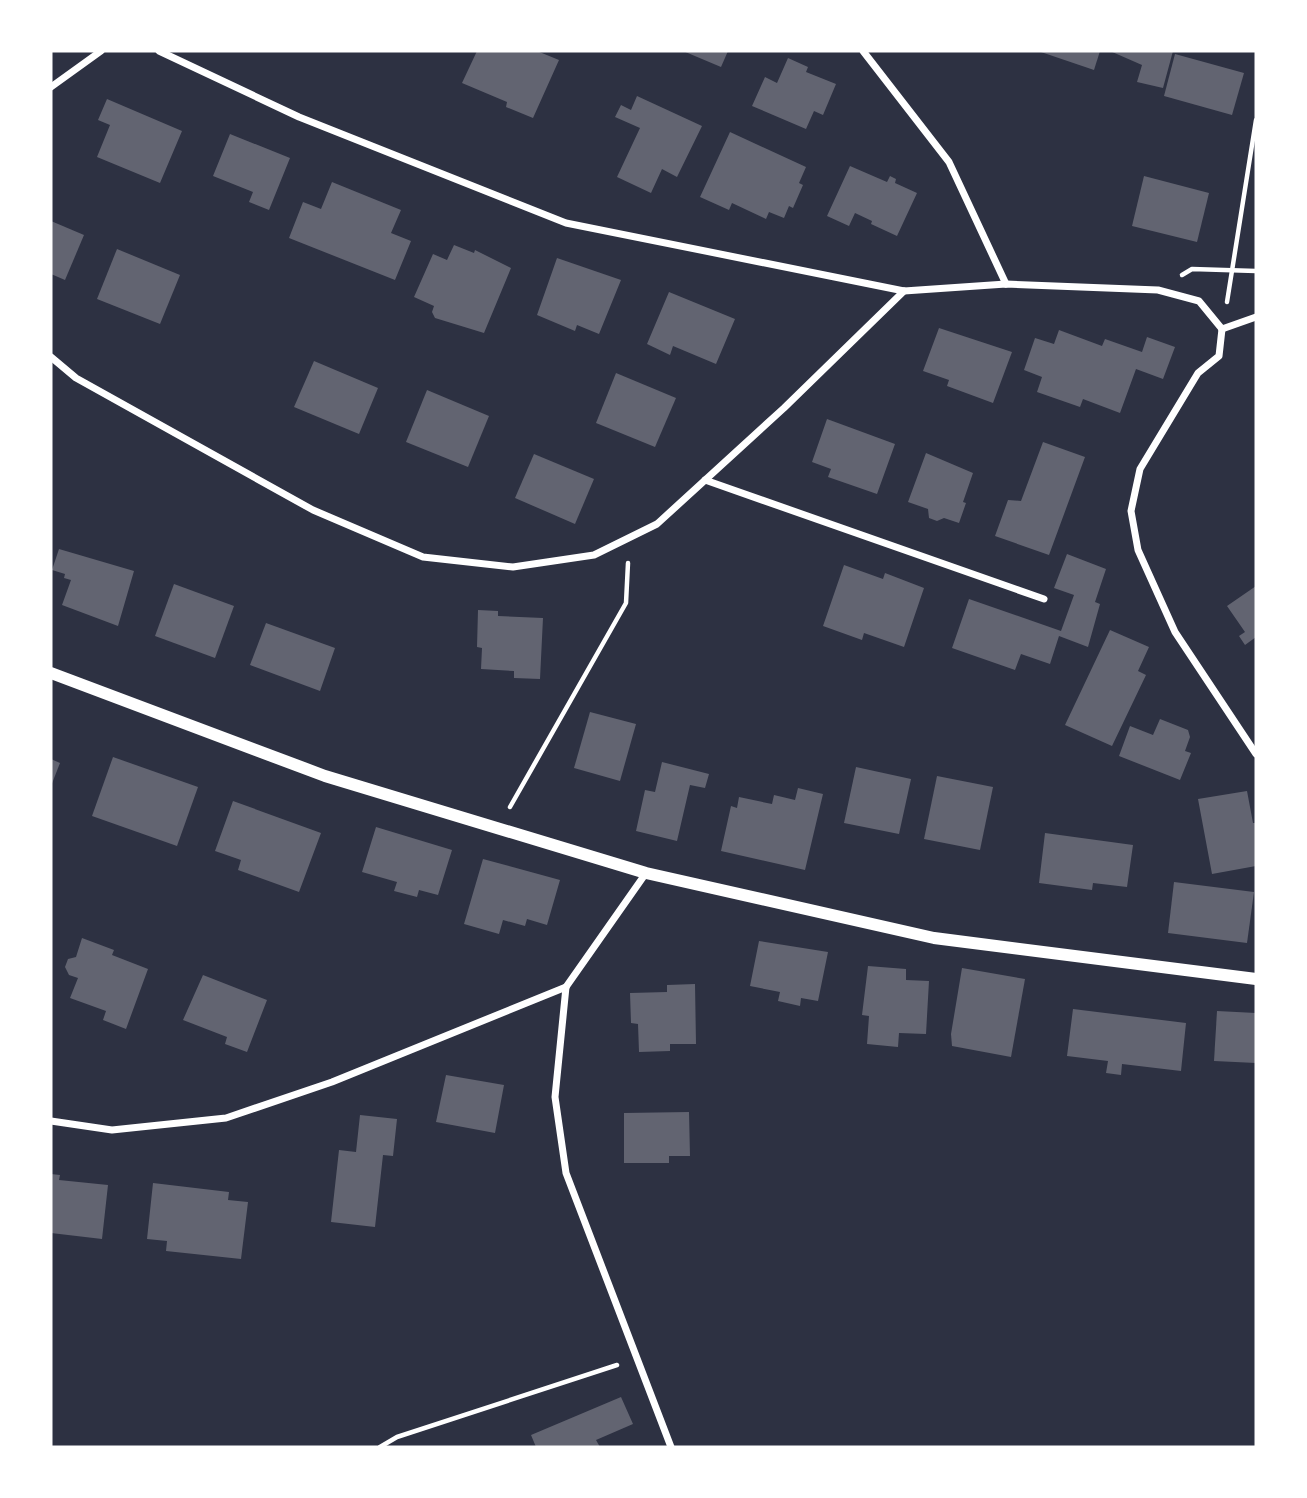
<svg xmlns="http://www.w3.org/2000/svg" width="1307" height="1498" viewBox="0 0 1307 1498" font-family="Arial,sans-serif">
	<rect width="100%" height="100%" fill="#2d3142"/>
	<g fill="#626471">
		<path d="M477,51h60l22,9 -26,58 -27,-11 1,-5 -45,-19z"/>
		<path d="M683,51h45l-7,16z"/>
		<path d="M1038,51h62l-6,19z"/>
		<path d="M1110,51h63l-10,37 -26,-6 5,-17z"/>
		<path d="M1175,54l69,19 -12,42 -68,-19z"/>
		<path d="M788,58l20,9 -2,5 30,12 -13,31 -9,-4 -8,18 -54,-23 13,-29 12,6z"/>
		<path d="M637,96l65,30 -25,51 -15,-8 -11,24 -34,-16 23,-49 -25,-11 6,-12 10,5z"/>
		<path d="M107,99l75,32 -22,52 -63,-26 13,-32 -12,-5z"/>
		<path d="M730,132l76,35 -7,16 4,2 -10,23 -4,-2 -5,12 -15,-6 -3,7 -34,-16 -3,7 -29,-13z"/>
		<path d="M230,134l60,24 -21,52 -20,-8 4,-10 -40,-16z"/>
		<path d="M850,166l37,16 3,-6 6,3 -1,4 22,10 -20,43 -26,-12 1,-3 -17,-8 -6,13 -22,-10z"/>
		<path d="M1144,176l65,17 -12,49 -65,-16z"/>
		<path d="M332,182l69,28 -10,23 20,8 -16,39 -106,-42 14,-36 18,7z"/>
		<path d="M51,221l33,14 -19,45 -14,-6z"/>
		<path d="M454,245l20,8 1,-3 36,18 -27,65 -49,-15 -3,-6 2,-6 -20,-9 19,-43 14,6z"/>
		<path d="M117,249l63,26 -20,49 -63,-25z"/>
		<path d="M557,258l64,22 -22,54 -22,-9 -2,6 -38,-16z"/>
		<path d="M669,292l66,27 -19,45 -43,-18 -3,9 -23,-11z"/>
		<path d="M939,328l73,24 -19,51 -46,-17 2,-6 -26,-9z"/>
		<path d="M1059,330l43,16 3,-7 37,13 5,-15 28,10 -12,32 -27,-10 -16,44 -37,-14 -3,8 -43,-15 5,-15 -18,-7 11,-32 19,6z"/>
		<path d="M314,361l64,27 -19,46 -65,-27z"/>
		<path d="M616,373l60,25 -21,49 -59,-24z"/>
		<path d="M427,390l62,26 -21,51 -62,-25z"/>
		<path d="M827,419l68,25 -18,50 -49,-17 3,-8 -19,-7z"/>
		<path d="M1043,442l42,15 -36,98 -54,-19 13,-36 13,1z"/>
		<path d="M926,453l47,20 -10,29 3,1 -7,20 -15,-5 -7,3 -8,-3 -1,-9 -20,-7z"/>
		<path d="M534,454l60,25 -19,45 -60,-26z"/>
		<path d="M59,549l75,22 -16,55 -56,-21 9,-25 -7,-2 1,-4 -13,-4z"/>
		<path d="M1067,554l39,15 -11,33 5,2 -12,43 -29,-11 -9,28 -29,-10 -6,16 -63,-22 17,-49 92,32 13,-36 -20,-7z"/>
		<path d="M844,565l39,14 2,-6 39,15 -20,59 -40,-14 -2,7 -39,-14z"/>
		<path d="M174,584l60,22 -19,52 -60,-22z"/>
		<path d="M1256,586v51l-11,8 -6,-9 6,-4 -18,-26z"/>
		<path d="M478,610l20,1v5l45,2 -3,61 -26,-1v-7l-33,-2 1,-21 -5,-1z"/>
		<path d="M266,623l69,25 -15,43 -70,-26z"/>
		<path d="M1110,630l39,17 -11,24 8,4 -34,71 -47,-21z"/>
		<path d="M590,712l46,12 -16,57 -46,-13z"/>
		<path d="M1160,719l28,11 2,7 -5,14 6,2 -11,27 -61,-24 11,-30 23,9z"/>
		<path d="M113,757l85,30 -21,59 -85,-30z"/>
		<path d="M51,759l9,4 -9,23z"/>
		<path d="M662,762l47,12 -4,14 -15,-3 -13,56 -41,-10 9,-41 10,2z"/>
		<path d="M856,767l55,12 -12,55 -55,-11z"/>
		<path d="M937,776l56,11 -13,63 -56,-11z"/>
		<path d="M798,788l25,6 -18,76 -84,-19 10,-45 6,2 2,-11 33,7 2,-9 21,5z"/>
		<path d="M1247,791l6,32h3v43l-44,8 -14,-75z"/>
		<path d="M233,801l88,32 -22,59 -61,-22 3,-10 -26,-9z"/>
		<path d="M376,827l76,23 -14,45 -19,-5 -2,7 -23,-6 3,-9 -35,-10z"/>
		<path d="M1045,833l88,12 -6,42 -34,-4 -1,7 -53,-7z"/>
		<path d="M483,859l77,21 -13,45 -20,-6 -2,7 -22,-6 -4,14 -35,-10z"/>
		<path d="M1174,882l80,10 -7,51 -79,-10z"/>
		<path d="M82,938l32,12 -2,5 36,14 -22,60 -23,-9 3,-9 -36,-13 8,-20 -9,-3 -4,-8 3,-8 8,-2z"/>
		<path d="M759,941l69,11 -10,49 -17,-3 -1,8 -22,-5 2,-9 -30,-6z"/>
		<path d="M868,966l38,3v11l23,1 -3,53 -27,-1 -1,14 -31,-3 2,-28 -7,-1z"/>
		<path d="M962,968l63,11 -14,78 -59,-11 -1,-12z"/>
		<path d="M203,975l64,25 -20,52 -22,-8 2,-7 -44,-17z"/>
		<path d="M695,984l1,60h-26v7l-31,1 -1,-28 -7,-1 -1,-30 37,-1v-7z"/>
		<path d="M1073,1009l113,14 -5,48 -59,-7 -1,11 -15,-2 2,-12 -41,-5z"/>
		<path d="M1217,1011l39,2v50l-42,-2z"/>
		<path d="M446,1075l58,10 -9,48 -59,-11z"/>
		<path d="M689,1112l1,44h-21v7h-45v-50z"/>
		<path d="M360,1115l37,4 -4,37 -10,-1 -8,72 -44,-5 8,-72 17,2z"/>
		<path d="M51,1174l9,1 -1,5 49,5 -6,54 -51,-6z"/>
		<path d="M153,1183l76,9 -1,8 20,2 -7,57 -75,-8 1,-10 -20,-2z"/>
		<path d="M621,1397l12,27 -37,16 4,7h-64l-5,-12z"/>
	</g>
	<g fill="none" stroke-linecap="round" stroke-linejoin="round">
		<g stroke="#fff" stroke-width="4.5">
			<path d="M1182,275l10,-6 64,2"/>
			<path d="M1227,302l29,-182"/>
			<path d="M510,807l116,-204 2,-40"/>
			<path d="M380,1447l17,-10 220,-72"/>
		</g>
		<g stroke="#fff" stroke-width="7">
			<path d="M159,51l140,66 267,106 338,68 102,-7 152,6 41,11 23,28"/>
			<path d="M863,51l86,111 57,122"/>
			<path d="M51,87l50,-36"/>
			<path d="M1222,329l-3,27 -21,17 -58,96 -9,42 7,39 37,82 81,122"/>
			<path d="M1222,329l34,-12"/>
			<path d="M51,357l25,21 237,132 110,47 90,10 81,-12 63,-31 127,-116 120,-117"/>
			<path d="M705,480l339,119"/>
			<path d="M646,873l-80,114 -11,110 11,76 105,274"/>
			<path d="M51,1121l61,9 114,-12 106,-36 234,-95"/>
		</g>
		<path stroke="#fff" stroke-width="12" d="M51,673l274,103 321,97 288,65 322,41"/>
	</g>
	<rect width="1307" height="1498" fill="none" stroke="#ffffff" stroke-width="105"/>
</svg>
